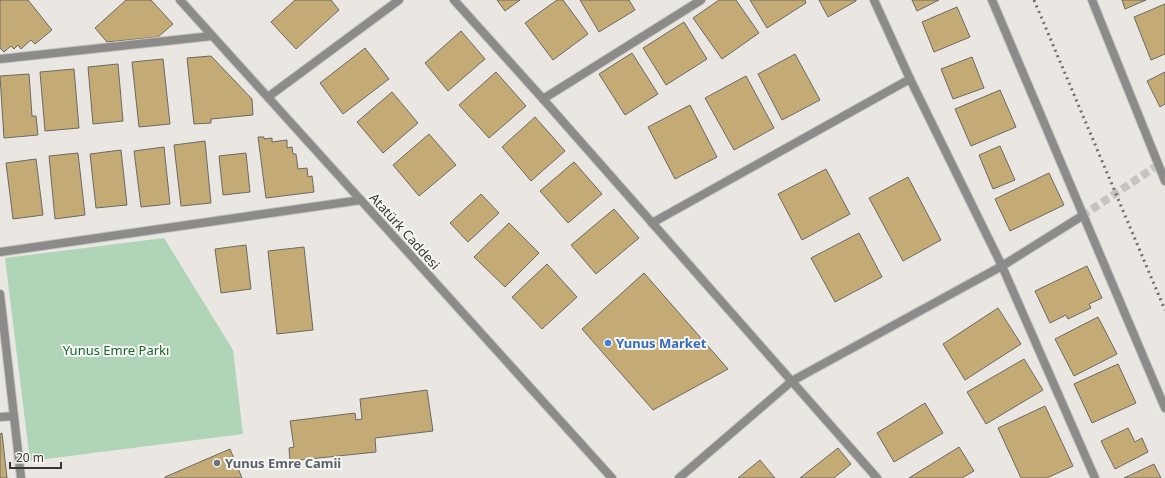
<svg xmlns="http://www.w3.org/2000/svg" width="1165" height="478" viewBox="0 0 1165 478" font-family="'Noto Sans',sans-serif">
	<rect width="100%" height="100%" fill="#eae7e2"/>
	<path fill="#afd4b7" d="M164,238l69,112 10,84 -213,27 -25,-203z"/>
	<g fill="#c4ab75" stroke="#6b6965">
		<path d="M0,0h28l24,30 -17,14 -4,-4 -10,9 -3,-4 -4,4 -3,-3 -7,6 -4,-4z"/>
		<path d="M126,0h25l22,24 -15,13 -51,5 -12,-14z"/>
		<path d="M295,0h36l8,10 -43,39 -25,-27z"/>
		<path d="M497,0h23l-15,11z"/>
		<path d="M557,0h6l25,34 -35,26 -28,-37z"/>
		<path d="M580,0h49l6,10 -36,22z"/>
		<path d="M719,0h17l23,33 -37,26 -29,-41z"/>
		<path d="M750,0h55l1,3 -39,25z"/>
		<path d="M819,0h37v1l-28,16z"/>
		<path d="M912,0h27l-22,11z"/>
		<path d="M1122,0h24l-21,9z"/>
		<path d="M1165,4v50l-14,6 -17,-43z"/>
		<path d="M957,7l13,30 -36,15 -12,-30z"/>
		<path d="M684,22l23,37 -41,26 -23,-37z"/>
		<path d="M461,31l24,28 -37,32 -23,-28z"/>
		<path d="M365,48l24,31 -46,35 -23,-31z"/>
		<path d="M632,53l26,41 -33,21 -26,-41z"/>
		<path d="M795,54l25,46 -38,20 -24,-46z"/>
		<path d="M211,56l41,43 1,16 -42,4v4l-17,1 -7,-66z"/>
		<path d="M972,57l12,31 -31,11 -12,-30z"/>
		<path d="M163,59l7,65 -31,3 -7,-65z"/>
		<path d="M118,64l5,57 -30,3 -5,-57z"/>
		<path d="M74,69l5,59 -34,3 -5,-59z"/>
		<path d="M496,72l30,34 -37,32 -30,-33z"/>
		<path d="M1165,72v32l-5,3 -13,-26z"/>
		<path d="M29,74l3,42h4l2,19 -34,3 -4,-62z"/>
		<path d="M746,76l28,52 -40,22 -29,-52z"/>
		<path d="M1000,90l16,37 -45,19 -16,-37z"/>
		<path d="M392,92l26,31 -35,30 -26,-31z"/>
		<path d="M690,105l27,52 -42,22 -27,-52z"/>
		<path d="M535,117l30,34 -34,30 -29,-34z"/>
		<path d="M429,134l27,31 -37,31 -26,-31z"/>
		<path d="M258,137h6v2l8,-1v4l15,-2v8l5,-1 1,7h3l2,15 9,-1 1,9 4,-1 2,16 -48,6z"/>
		<path d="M205,141l6,62 -30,3 -7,-61z"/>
		<path d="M1000,146l15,34 -22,9 -14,-34z"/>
		<path d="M164,147l6,57 -29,3 -7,-56z"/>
		<path d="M121,150l6,55 -31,3 -6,-54z"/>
		<path d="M78,153l7,62 -30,4 -6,-63z"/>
		<path d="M246,153l4,39 -27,3 -4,-39z"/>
		<path d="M36,159l7,56 -30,4 -7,-56z"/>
		<path d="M574,162l28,32 -34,29 -28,-32z"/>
		<path d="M826,169l24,45 -48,26 -24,-46z"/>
		<path d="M1049,173l15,32 -54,26 -15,-32z"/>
		<path d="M908,177l33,63 -38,21 -34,-63z"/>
		<path d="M481,194l18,19 -31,29 -18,-19z"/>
		<path d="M614,209l25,29 -43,36 -25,-29z"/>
		<path d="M509,223l30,30 -34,34 -31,-30z"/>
		<path d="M859,233l23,44 -47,25 -24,-44z"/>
		<path d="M246,245l5,44 -30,4 -6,-44z"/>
		<path d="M304,247l9,83 -36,4 -9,-83z"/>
		<path d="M547,264l30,33 -35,32 -30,-32z"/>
		<path d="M1087,266l15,32 -13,6 2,4 -23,11 -2,-4 -16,8 -15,-32z"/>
		<path d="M644,273l84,96 -75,41 -71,-81z"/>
		<path d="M998,308l23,36 -56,36 -22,-36z"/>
		<path d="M1098,317l19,37 -43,22 -19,-37z"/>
		<path d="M1024,359l19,31 -57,34 -19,-32z"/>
		<path d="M1118,364l18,39 -44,20 -18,-39z"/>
		<path d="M427,390l6,41 -58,7 1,14 -86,9 -1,-13 5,-1 -4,-26 65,-8 1,7 6,-1 -2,-20z"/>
		<path d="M925,403l18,30 -49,29 -17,-29z"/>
		<path d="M1045,406l28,60 -26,12h-26l-23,-50z"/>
		<path d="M1128,428l7,14 7,-4 6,14 -33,17 -14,-28z"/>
		<path d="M2,433l5,45h-7v-44z"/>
		<path d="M959,447l15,24 -12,7h-53z"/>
		<path d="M838,448l13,16 -17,14h-34z"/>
		<path d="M230,449l12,29h-77v-1z"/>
		<path d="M760,460l15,18h-37z"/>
		<path d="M1154,464l7,14h-37z"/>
	</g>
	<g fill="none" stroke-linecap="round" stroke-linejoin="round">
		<path stroke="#c6c4bf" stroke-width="8" stroke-dasharray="8 4" stroke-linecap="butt" d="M1082,216l76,-51"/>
		<g stroke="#c6c4bf" stroke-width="10">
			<g id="minor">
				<path d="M454,0l89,99 334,379"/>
				<path d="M874,0l36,79 92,187 93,212"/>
				<path d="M992,0l173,408"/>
				<path d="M1092,0l73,181"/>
				<path d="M0,59l212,-23"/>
				<path d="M268,97l131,-97"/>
				<path d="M543,99l158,-99"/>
				<path d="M652,223l258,-144"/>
				<path d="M0,252l361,-52"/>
				<path d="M0,294l21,184"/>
				<path d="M0,417l14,-1"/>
				<path d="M679,478l113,-97 210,-115 80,-50"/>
			</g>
		</g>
		<g stroke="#c6c4bf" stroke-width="10">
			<path id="tertiary" d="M180,0l432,478"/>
		</g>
		<use href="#minor" stroke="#8c8b89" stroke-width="8"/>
		<use href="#tertiary" stroke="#8c8b89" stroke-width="8"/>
		<path stroke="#6f6e6b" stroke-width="3" stroke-dasharray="2 4" stroke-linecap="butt" d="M1034,0l131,310"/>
	</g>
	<circle fill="#3f7fe0" stroke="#f7f5f0" stroke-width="1.5" cx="608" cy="343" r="4"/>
	<circle fill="#6b7280" stroke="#f7f5f0" stroke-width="1.5" cx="217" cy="463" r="4"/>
	<g text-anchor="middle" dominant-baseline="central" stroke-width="4" stroke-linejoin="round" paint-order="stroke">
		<g font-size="13" fill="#363634" stroke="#f7f5f0">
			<text transform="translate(405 231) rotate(48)">Atatürk Caddesi</text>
		</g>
		<g font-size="13" font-weight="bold" fill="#366cbe" stroke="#f7f5f0" text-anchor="start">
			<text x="616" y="343">Yunus Market</text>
		</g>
		<g font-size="13" fill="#186636" stroke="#f7f5f0">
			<text x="116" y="350">Yunus Emre Parkı</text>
		</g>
		<g font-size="13" font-weight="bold" fill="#5b616d" stroke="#f7f5f0" text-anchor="start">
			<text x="225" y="463">Yunus Emre Camii</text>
		</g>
	</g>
	<path d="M10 462v6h51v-6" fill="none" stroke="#363634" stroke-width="2"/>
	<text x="16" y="462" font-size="12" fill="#363634" stroke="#f7f5f0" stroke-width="3" paint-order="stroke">20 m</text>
</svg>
